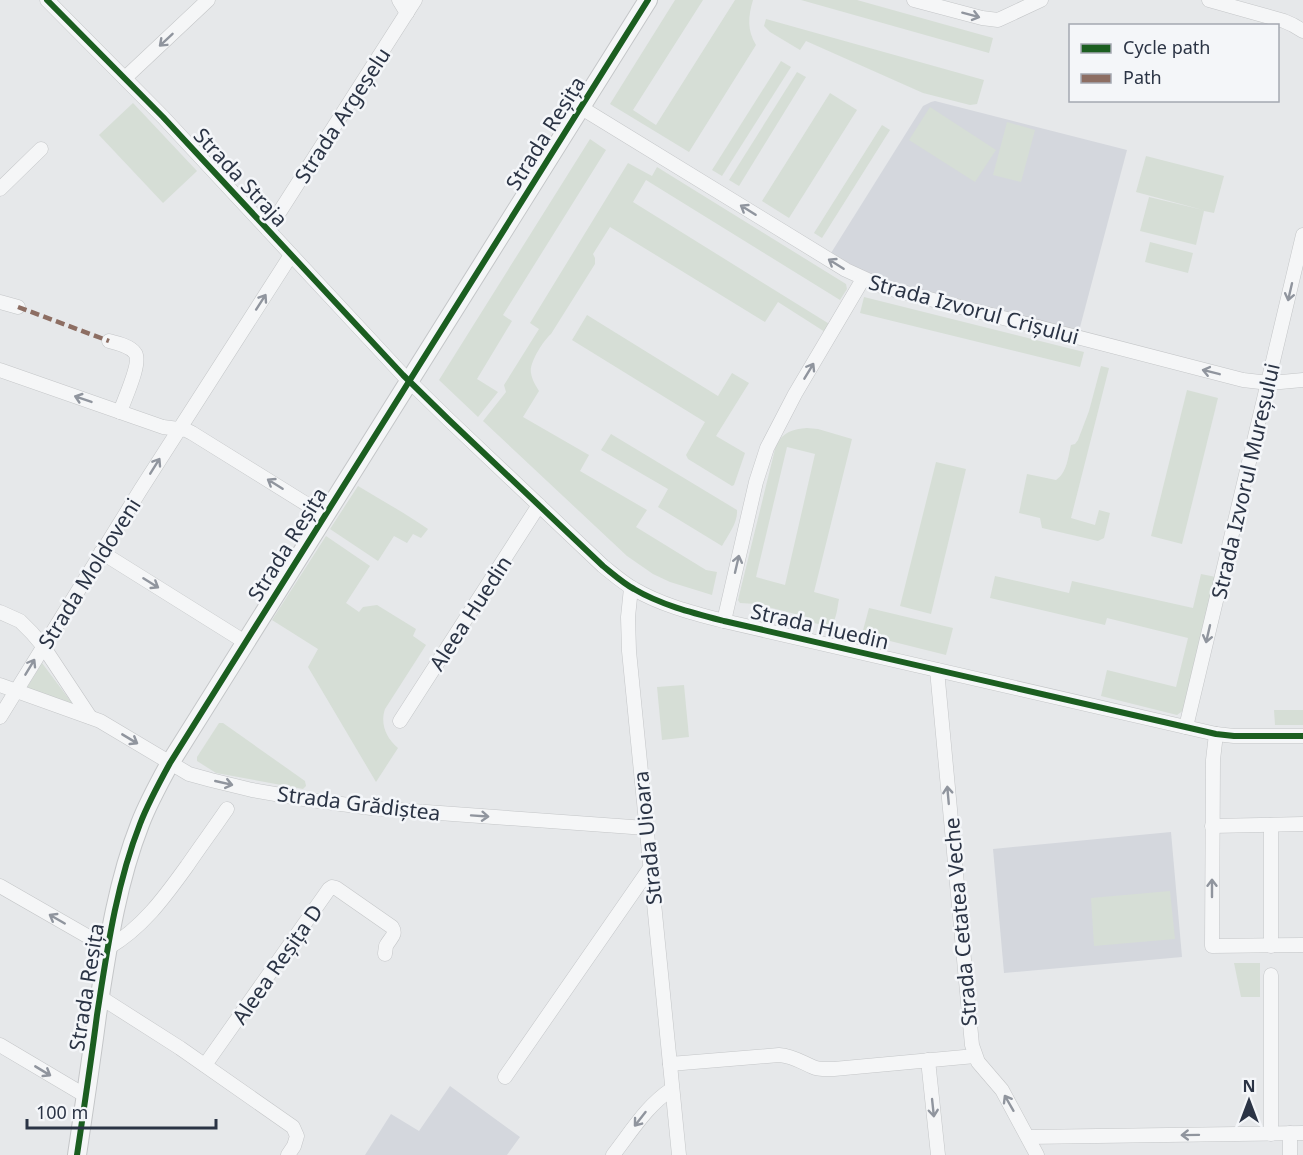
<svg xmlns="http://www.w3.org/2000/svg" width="1303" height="1155" viewBox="0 0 1303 1155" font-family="'Noto Sans',sans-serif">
	<rect width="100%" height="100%" fill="#e6e8ea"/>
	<g fill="#d4d7dd">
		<path d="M935,101l192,49 -48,181 -189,-47 -36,-17 -23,-14 92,-147 8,-4z"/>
		<path d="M1171,832l11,125 -178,16 -11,-124z"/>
		<path d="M450,1086l70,51 -13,18h-142l26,-41 28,17z"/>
	</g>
	<g fill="#d6ded6" fill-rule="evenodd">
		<path d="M675,0h28l-70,110 23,15 79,-125h18c-5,17 -6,30 3,45l-67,107 -79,-48z"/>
		<path d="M801,0h56l136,38 -4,15z"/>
		<path d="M766,19l218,61 -7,24 -7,1 -47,-12 -117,-52 -6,9 -30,-18 -6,-6z"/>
		<path d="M781,61l10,6 -69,109 -10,-6z"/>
		<path d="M797,72l9,5 -67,109 -10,-6z"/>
		<path d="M830,93l27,17 -68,108 -27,-17z"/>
		<path d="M133,103l64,68 -34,32 -64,-68z"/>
		<path d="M930,107l66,43 -21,32 -66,-42z"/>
		<path d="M1007,122l28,8 -14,52 -28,-7z"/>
		<path d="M882,125l8,5 -68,108 -8,-5z"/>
		<path d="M590,139l16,11 -103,165 9,6 -35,58 21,13 -20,25 -39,-37z"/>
		<path d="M1146,156l78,20 -10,37 -10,-2 -8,34 -56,-14 9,-34 54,13 -67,-18z"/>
		<path d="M628,163l24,13 5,-9 189,117 1,5 -7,11 -194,-120 -13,22 198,123 -6,7 -47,-30 -13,20 -155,-95 -17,27 2,4v6l-44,70c-8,7 -22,29 -20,39 1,7 5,13 8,18l-16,26 66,38 -9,16 67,39 -11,17 70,43 11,2 -5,23 -42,-13 -17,-8 -26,-18 -144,-135 23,-29 -2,-7 35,-56 -9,-6z"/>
		<path d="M1150,242l43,11 -5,20 -43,-11z"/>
		<path d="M864,297l220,55 -4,15 -220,-54z"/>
		<path d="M587,315l131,81 14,-23 17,10 -33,53 29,17 -11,32 -2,1 -44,-27 -2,-4 19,-33 -133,-82z"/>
		<path d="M1101,366l8,2 -38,150 24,7 4,-15 11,3 -6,25 -6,3 -56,-13 -2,-10 -21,-5 8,-39 29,6c11,-7 12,-23 15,-35l4,-1 3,-4 11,-29z"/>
		<path d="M1187,390l31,8 -36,146 -31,-8z"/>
		<path d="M807,428l11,1 34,10 -38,153 25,7c-2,9 -2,19 -8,27h-5l-20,-5 1,-4 -51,-13 -16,-1 -2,-3 38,-155c7,-13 17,-16 31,-17zM787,447l28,7 -30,131 -29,-8z"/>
		<path d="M611,434l126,76c1,13 -9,25 -15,36l-64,-39 10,-18 -67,-39z"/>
		<path d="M936,462l30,7 -35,145 -31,-8z"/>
		<path d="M358,486c23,14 47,27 70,43l-7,9 -8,-4 -6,9 -13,-7 -16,25 -48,-32z"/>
		<path d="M326,536l44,30 -24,37 13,9 4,-5 14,-2 39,24 -3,7 13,9 -41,64c-5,15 1,29 13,39l-22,34 -68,-115 10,-18 -46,-29z"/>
		<path d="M1201,574l15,3 -32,133 -7,5 -76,-19 6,-26 69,17 12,-49 -81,-20 -2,7 -115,-27 5,-22 74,17 3,-12 121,27z"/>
		<path d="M869,608l84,20 -7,27 -84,-21z"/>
		<path d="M42,663l33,44 -49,-18z"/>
		<path d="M684,685l5,52 -27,3 -5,-53z"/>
		<path d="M1274,710h29v15h-28z"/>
		<path d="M219,723h4l82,58 1,5 -3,3 -87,-16 -19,-12v-4z"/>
		<path d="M1170,891l5,48 -81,7 -3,-48z"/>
		<path d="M1234,963h26v34h-19z"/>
	</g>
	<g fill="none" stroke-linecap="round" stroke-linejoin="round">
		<g stroke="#c4c6c8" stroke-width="15">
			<g id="minor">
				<path d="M47,0l116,117 240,258 46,45 154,146c10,8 20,17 31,23 27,16 59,24 90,32l492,113 18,2h69"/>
				<path d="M399,0l8,13"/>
				<path d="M914,0l68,18 16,2 43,-20"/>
				<path d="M1209,0l75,21 9,4 10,6"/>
				<path d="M125,78l83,-78"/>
				<path d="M580,107l266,163 37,17 360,93 26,3 34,-3"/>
				<path d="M0,189l41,-40"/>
				<path d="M268,230l147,-230"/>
				<path d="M0,302l18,5"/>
				<path d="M109,341c8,2 21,5 26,12 7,9 -11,47 -15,59"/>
				<path d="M0,370l163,57 23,3 6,3 132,82"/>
				<path d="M101,552l144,90"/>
				<path d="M631,588l-3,29 1,34 50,504"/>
				<path d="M0,612l20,9 12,12 11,13 47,71"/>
				<path d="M724,621l32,-139 11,-34 28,-54 68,-115"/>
				<path d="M937,670l35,375 6,17 24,28 35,65"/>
				<path d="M0,685l100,36 89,53 22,6 41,10 52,9 67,9 275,20"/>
				<path d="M0,717l141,-228 150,-234"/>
				<path d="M400,721l139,-216"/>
				<path d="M1186,727l117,-492"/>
				<path d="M1216,734l-3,26 -1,186 91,-1"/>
				<path d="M1271,825v121"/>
				<path d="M1212,826l91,-2"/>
				<path d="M0,886l108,62c34,-20 56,-50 79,-82 13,-19 27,-38 40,-57"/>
				<path d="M100,997l80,51 113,79 4,9 -3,10 -6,9"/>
				<path d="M0,1045l86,51"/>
				<path d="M928,1060l10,95"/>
				<path d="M670,1064l109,-9c14,1 22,7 34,12 7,3 14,2 21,2l141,-13"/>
				<path d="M205,1065l124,-176 3,-2 4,1 56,39c5,8 -2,11 -6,19 0,1 -1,6 -1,8"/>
				<path d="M505,1077l145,-209"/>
				<path d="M1290,1133v22"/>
				<path d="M1271,1134v-159"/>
				<path d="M1028,1137l275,-4"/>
				<path d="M613,1155c18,-23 34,-50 59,-66"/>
			</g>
		</g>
		<g stroke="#c4c6c8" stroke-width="20">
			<path id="tertiary" d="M77,1155c7,-47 14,-93 20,-140 10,-64 19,-130 43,-191 8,-21 19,-41 30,-61l478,-763"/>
		</g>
		<use href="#minor" stroke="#f5f6f7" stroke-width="14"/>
		<use href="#tertiary" stroke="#f5f6f7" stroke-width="18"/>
		<path stroke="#8d6e63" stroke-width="4.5" stroke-dasharray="9 4.5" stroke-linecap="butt" d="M18,307l91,34"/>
		<g stroke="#f4f6f9" stroke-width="10">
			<g id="cycleway">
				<path d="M47,0l116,117 240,258 46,45 154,146c10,8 20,17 31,23 27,16 59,24 90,32l492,113 18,2h69"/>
				<path d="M77,1155c7,-47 14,-93 20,-140 10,-64 19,-130 43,-191 8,-21 19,-41 30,-61l478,-763"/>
			</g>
		</g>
		<use href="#cycleway" stroke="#1b5e20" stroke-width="6"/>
	</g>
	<defs><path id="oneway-shaft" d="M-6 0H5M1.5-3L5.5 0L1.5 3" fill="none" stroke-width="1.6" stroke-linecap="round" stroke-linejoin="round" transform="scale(1.5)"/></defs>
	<g stroke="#90959e">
		<use href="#oneway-shaft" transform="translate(971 15) rotate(15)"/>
		<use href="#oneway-shaft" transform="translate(166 40) rotate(137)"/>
		<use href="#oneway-shaft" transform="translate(748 210) rotate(-148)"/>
		<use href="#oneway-shaft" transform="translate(836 264) rotate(-148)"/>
		<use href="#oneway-shaft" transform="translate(1290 292) rotate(103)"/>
		<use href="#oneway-shaft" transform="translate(261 302) rotate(-57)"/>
		<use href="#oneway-shaft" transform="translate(809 371) rotate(-59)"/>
		<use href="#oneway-shaft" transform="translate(1211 372) rotate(-166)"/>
		<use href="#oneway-shaft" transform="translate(83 399) rotate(-161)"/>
		<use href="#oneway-shaft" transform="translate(155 466) rotate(-58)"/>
		<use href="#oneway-shaft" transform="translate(275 484) rotate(-148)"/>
		<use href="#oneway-shaft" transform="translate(737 564) rotate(-77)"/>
		<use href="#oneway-shaft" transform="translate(151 583) rotate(32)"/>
		<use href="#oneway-shaft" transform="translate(1208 634) rotate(103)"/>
		<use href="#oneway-shaft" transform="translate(30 667) rotate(-59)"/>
		<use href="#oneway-shaft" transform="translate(130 739) rotate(31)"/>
		<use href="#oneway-shaft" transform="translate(224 783) rotate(13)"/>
		<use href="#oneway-shaft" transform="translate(948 795) rotate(-95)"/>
		<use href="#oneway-shaft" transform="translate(480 816) rotate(4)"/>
		<use href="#oneway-shaft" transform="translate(1212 888) rotate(-90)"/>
		<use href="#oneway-shaft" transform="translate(57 919) rotate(-150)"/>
		<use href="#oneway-shaft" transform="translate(43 1071) rotate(31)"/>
		<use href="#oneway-shaft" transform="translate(1009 1103) rotate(-120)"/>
		<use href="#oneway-shaft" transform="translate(933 1108) rotate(84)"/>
		<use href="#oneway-shaft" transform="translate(640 1119) rotate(128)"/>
		<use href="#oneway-shaft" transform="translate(1190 1135) rotate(179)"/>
	</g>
	<g text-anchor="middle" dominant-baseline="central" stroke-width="5" stroke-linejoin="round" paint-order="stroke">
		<g font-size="21" fill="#2b3445" stroke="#f4f6f9">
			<text transform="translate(342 115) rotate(-57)">Strada Argeșelu</text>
			<text transform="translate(545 133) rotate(-58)">Strada Reșița</text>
			<text transform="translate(241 177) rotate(47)">Strada Straja</text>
			<text transform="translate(974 309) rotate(15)">Strada Izvorul Crișului</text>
			<text transform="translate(1245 481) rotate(-77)">Strada Izvorul Mureșului</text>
			<text transform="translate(287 544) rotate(-58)">Strada Reșița</text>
			<text transform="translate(89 573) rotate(-58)">Strada Moldoveni</text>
			<text transform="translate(470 613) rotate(-57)">Aleea Huedin</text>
			<text transform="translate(820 626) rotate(13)">Strada Huedin</text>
			<text transform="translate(359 803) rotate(7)">Strada Grădiștea</text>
			<text transform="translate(647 838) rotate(-96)">Strada Uioara</text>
			<text transform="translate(960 922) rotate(-95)">Strada Cetatea Veche</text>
			<text transform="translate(277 964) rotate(-55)">Aleea Reșița D</text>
			<text transform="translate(86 987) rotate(-81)">Strada Reșița</text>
		</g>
	</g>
	<rect x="1069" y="24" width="210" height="78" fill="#f4f6f9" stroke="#a4a8b1" stroke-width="1.5"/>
	<rect x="1081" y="44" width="30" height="9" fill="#1b5e20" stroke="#a4a8b1" stroke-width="1.5"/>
	<text x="1123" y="54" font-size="18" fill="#2b3445">Cycle path</text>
	<rect x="1081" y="74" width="30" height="9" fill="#8d6e63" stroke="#a4a8b1" stroke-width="1.5"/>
	<text x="1123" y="84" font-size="18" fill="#2b3445">Path</text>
	<g transform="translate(1249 1101)" stroke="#f4f6f9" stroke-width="4.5" paint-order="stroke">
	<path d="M0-4.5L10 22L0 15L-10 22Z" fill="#2b3445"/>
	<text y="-9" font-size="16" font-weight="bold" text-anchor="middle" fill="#2b3445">N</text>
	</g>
	<path d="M27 1119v9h189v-9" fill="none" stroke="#2b3445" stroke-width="3"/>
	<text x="36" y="1119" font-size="18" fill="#2b3445" stroke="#f4f6f9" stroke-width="4.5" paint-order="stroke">100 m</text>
</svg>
